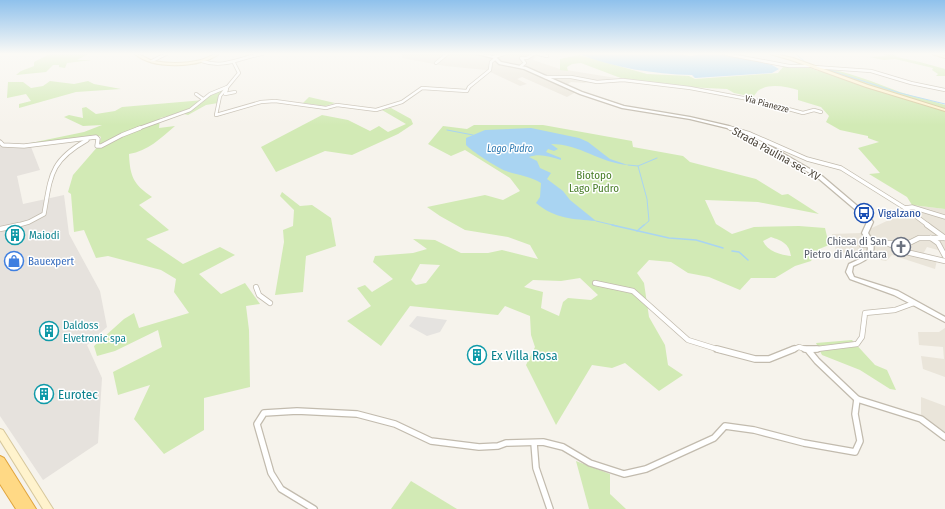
<svg xmlns="http://www.w3.org/2000/svg" width="945" height="509" viewBox="0 0 945 509" font-family="'Fira Sans Condensed',sans-serif">
	<rect width="100%" height="100%" fill="#f6f3ec"/>
	<g fill="#eae5da">
		<path d="M402,54h136l-5,6 27,9 56,9 -32,5 -13,-1 -8,5 13,5 -9,5 -45,-20 -5,2 10,5 -7,2 -34,-16 -41,-4 -43,-8z"/>
		<path d="M912,205l33,4v43l-18,-5 -4,7 14,6 -2,9 -43,-14 -6,6 -50,-10 -4,-17 29,-1 28,-13 10,-8z"/>
		<path d="M945,328v49l-22,-8 -2,-13 23,3 -1,-12 -24,-2 -1,-13h21z"/>
		<path d="M921,397l24,9v31l-24,-19z"/>
	</g>
	<path fill="#e6e2dd" d="M0,142l3,4 28,1 9,23 -23,6 6,28 41,-9 5,39 31,57 7,36 -20,18 15,33 -4,65 -55,37 -43,-64z"/>
	<g fill="#d2eab5" fill-rule="evenodd">
		<path d="M50,54h38l-11,6h15l-25,3 -2,5 -6,-1v-2h-6l-7,7 -30,3 5,-4 13,-5v-4z"/>
		<path d="M884,54h10l3,3 23,5 25,7v7h-9l2,-2 -6,-4 1,-2 -38,-9 -11,1 -15,-3 17,-1z"/>
		<path d="M579,55l68,19 42,2 6,3 83,-6 5,-6h24l11,4 2,-3c28,3 53,14 80,24 15,5 30,8 45,13v104l-33,-4 -5,-8 -38,-23 11,-1 -22,-25 21,-6 -11,-4v-2l-28,-6 -14,-8 3,-6 -8,-9 -23,-7v-10c-11,-3 -28,-7 -39,0 -2,1 -4,5 -6,7l-19,-4 -7,-4 -41,-2 -60,-7 -45,-17 -9,1 -5,3 1,4 -8,-1v-11z"/>
		<path d="M50,81l24,3 14,-3 6,3 27,5 -45,3 -57,16v-4l12,-3 -5,-7 -19,4 1,-16h15l8,6 12,-2z"/>
		<path d="M223,90l-5,13 -12,2 -18,10 -8,-2 -20,5 -1,10 16,-2c-14,12 -27,25 -46,28 1,22 4,30 23,43l-13,8 30,25 -23,9 37,25 37,-17 15,8 -36,19 22,20 24,-11 15,21 -14,2 3,24 1,57 -46,11v32l-40,24 -30,-35 16,-34 -32,10 -5,-23 49,-25 -4,-17 -43,21 -18,5 -3,-10 30,-27 10,-6 5,15 50,-15 -15,-21 2,-13 -15,-9 -53,-14 -12,2 -12,-28 -10,2 -3,-38 -3,-2 5,-17 26,-30 2,-7 -1,-2 -16,4 -63,5 63,-13 18,-7 -19,1 -19,-9 5,-2 14,3 -1,-10 4,-1 10,7 19,-3 7,-4 82,-7 6,-6z"/>
		<path d="M309,97l26,6 -10,3 -22,-3z"/>
		<path d="M391,108l20,11 2,5 -15,10 -46,21 -27,-4 -49,21 -15,-25 61,-32 26,5 22,11 9,-5 9,6 18,-8 -24,-14z"/>
		<path d="M474,125h69l89,16 1,6 50,9 7,6 66,17 26,16 6,-1 31,20 -61,-12 -53,-2 11,24 16,10 22,-7 45,-1 26,2 4,17 -10,4 -8,12 -16,5 -20,12h-24l-11,12 -31,-13 -21,-4 -17,-11 -22,-2 -12,13 7,10 5,34 16,28 3,20 15,10 -24,16 -34,-28 -13,5 -20,-3 -36,60 -30,-60 9,-18 -4,-12 -1,-19 -25,-10 -7,9 -88,-9 -29,40 -34,-25 24,-15 -14,-18 8,-3 7,7 21,-13 -20,-17 2,-6 38,-3 14,-4 -14,-10 22,1 26,13h27l14,-3 36,9 -8,-14 -22,-8 -43,-7 -25,-14 -13,-9 58,-12 18,5 17,-9 -10,-13 -45,-28 -14,6 -23,-12 15,-18 24,3zM771,237c11,4 18,6 20,19 -10,-1 -24,-5 -28,-15zM420,264l20,1 -14,18 -10,2 -5,-5zM580,278l18,17 -7,5 -23,-2 -5,4 -4,14 -18,-8 2,-16 -19,-5 9,-7 28,1z"/>
		<path d="M282,192l18,14 12,-1 19,13 5,28 -30,10 -3,36 -28,3 9,-53 -1,-12 10,-4 1,-16 -14,-14z"/>
		<path d="M852,340l23,25 12,5 9,20 -6,-1 -30,-19 -38,-15 -6,-12z"/>
		<path d="M576,461l34,13v20l16,15h-37z"/>
		<path d="M411,481l46,28h-66z"/>
	</g>
	<path fill="#e5e3e0" d="M417,316l30,4 -7,12 -13,4 -18,-10z"/>
	<g fill="#a9d4f2">
		<path d="M579,54h98l14,2 12,-2 23,1 27,5 19,5 7,4 -7,4 -77,5 -3,-3c-39,-1 -77,-7 -113,-21z"/>
		<path d="M531,128l48,10 9,4 22,17 18,6c-28,-2 -48,-21 -77,-21l7,5 -4,2 -6,-2 -2,3 15,6v2c-11,-3 -21,-7 -32,-3l8,4 3,7 11,5 -4,6 16,12 7,9 26,21c-23,-2 -41,-2 -60,-18l4,-6 1,-14c-11,-7 -24,-8 -35,-12 -7,-2 -36,-21 -40,-26v-7l19,-8z"/>
	</g>
	<g fill="none" stroke-linecap="round" stroke-linejoin="round">
		<g stroke="#a9d4f2" stroke-width="1">
			<path d="M796,54l9,8"/>
			<path d="M808,64l8,2"/>
			<path d="M826,69l74,24 45,11"/>
			<path d="M447,130l26,5"/>
			<path d="M628,165l10,1 19,-8"/>
			<path d="M638,166l9,33 2,22 -6,5"/>
			<path d="M596,221l21,5"/>
		</g>
		<g stroke="#a9d4f2" stroke-width="1.5">
			<path d="M612,225l57,13 27,2 27,8"/>
			<path d="M637,231l7,-6"/>
			<path d="M732,251l7,1 9,8"/>
		</g>
		<g stroke="#c2bbae" stroke-width="4">
			<g id="minor-far3">
				<path d="M538,54l9,2"/>
				<path d="M726,54l63,12h20"/>
				<path d="M494,57l10,-3"/>
				<path d="M152,61l14,-7"/>
				<path d="M202,61c22,8 39,-4 60,-7"/>
				<path d="M234,63l5,10 -19,23 -4,19 45,-13 14,-1 51,7 11,-3 39,5 26,-8 20,-14 45,3 2,-4 21,-17 1,-8 4,-3"/>
				<path d="M436,63l11,-9"/>
				<path d="M521,66l4,-3 -4,-5h6l7,-4"/>
				<path d="M814,67l57,4 40,12 34,7"/>
				<path d="M545,77h26l26,5 26,-2 67,8 69,13 44,12 11,-3 7,2"/>
				<path d="M227,89l-2,5 10,-2"/>
				<path d="M196,94l7,5"/>
				<path d="M729,128l5,1"/>
				<path d="M137,129l53,-19 20,-16 17,-7"/>
			</g>
		</g>
		<g stroke="#c2bbae" stroke-width="5">
			<g id="minor-far2">
				<path d="M730,128l20,6 57,25 34,9 64,40 24,18"/>
				<path d="M0,142l3,3 21,1 72,-9 2,2 -1,7h4l21,-11 18,-7"/>
				<path d="M905,208l7,-1 33,10"/>
				<path d="M15,226l14,-4 15,-8c7,-39 6,-53 43,-74"/>
			</g>
		</g>
		<g stroke="#c2bbae" stroke-width="6">
			<g id="minor-far1">
				<path d="M927,225l18,13"/>
				<path d="M0,229l19,-4"/>
				<path d="M931,238l7,5 7,13"/>
				<path d="M872,243h37l10,-5h26"/>
				<path d="M889,244l17,8 39,9"/>
				<path d="M862,245h9"/>
				<path d="M595,283l38,8 55,49 32,10"/>
				<path d="M256,287l3,8 11,8"/>
				<path d="M792,350l7,-3 9,3"/>
				<path d="M809,350l48,-6 5,-7 3,-24 30,-3 19,-7"/>
			</g>
		</g>
		<g stroke="#c2bbae" stroke-width="8">
			<g id="minor">
				<path d="M717,349l38,10h14l25,-10"/>
				<path d="M805,349h12"/>
				<path d="M808,350l9,11 40,38 64,20 24,18"/>
				<path d="M534,443l2,25 14,41"/>
				<path d="M314,509l-33,-20 -10,-16 -14,-49 7,-11 33,-2 60,3 38,10 36,17 48,6 19,-1 8,-3 37,-1 20,5 27,16 34,11 22,-5 68,-31 11,-12 29,4 50,13 51,9 5,-11 -5,-27 2,-15"/>
			</g>
		</g>
		<g stroke="#c2bbae" stroke-width="2.5">
			<path id="tertiary" d="M477,54h6l12,2 6,6 25,5 56,25 42,14 66,11 39,9 43,21 50,29 46,39 5,7 -5,11c12,19 4,25 -15,33l-1,6 2,5 44,14 47,26v5l-51,-27 -44,-16 -4,-7 3,-8c18,-8 25,-12 13,-31l5,-11 -3,-5 -46,-39 -48,-29 -43,-21 -37,-9 -68,-11 -42,-14 -56,-25 -25,-5 -6,-6z"/>
		</g>
		<g stroke="#d6c79b" stroke-width="2">
			<g id="secondary">
				<path d="M135,54c6,0 12,5 18,7 7,1 15,2 22,2 9,0 18,-1 26,-3 6,-2 12,-6 18,-6 -19,14 -66,16 -84,0z"/>
				<path d="M770,54h6l17,4 75,27 77,24v2l-79,-24 -75,-27z"/>
				<path d="M932,54h6l7,2v2z"/>
				<path d="M0,429l3,1 50,79h-10l-43,-69z"/>
			</g>
		</g>
		<g stroke="#e0a43c" stroke-width="2">
			<path id="trunk" d="M0,456l4,2 32,51h-20l-16,-25z"/>
		</g>
		<use href="#minor-far3" stroke="#fff" stroke-width="2.5"/>
		<use href="#minor-far2" stroke="#fff" stroke-width="3.5"/>
		<use href="#minor-far1" stroke="#fff" stroke-width="4.5"/>
		<use href="#minor" stroke="#fff" stroke-width="5.5"/>
		<use href="#tertiary" fill="#fff" fill-rule="evenodd"/>
		<use href="#secondary" fill="#fff3cd" fill-rule="evenodd"/>
		<use href="#trunk" fill="#ffd985" fill-rule="evenodd"/>
	</g>
	<linearGradient id="sky" x2="0" y2="1"><stop stop-color="#8fc1ec"/><stop offset="0.43" stop-color="#fbfaf6"/><stop offset="1" stop-color="#fbfaf6" stop-opacity="0"/></linearGradient>
	<rect width="945" height="125" fill="url(#sky)"/>
	<defs>
		<g id="bus-ring" transform="scale(1)"><circle r="9.5" fill="#fff" stroke="#1a4fb4" stroke-width="1.5"/><path d="M-5-6H5V4H4V6H2V4H-2V6H-4V4H-5ZM-3.5-4V0h7V-4ZM-3.5 1.2v1.5H-2V1.2ZM2 1.2v1.5H3.5V1.2Z" fill="#1a4fb4"/></g>
		<g id="building-ring" transform="scale(1)"><circle r="9.5" fill="#fff" stroke="#0f9aa8" stroke-width="1.5"/><path d="M-4-6H4V6H1V3H-1V6H-4ZM-2.5-4.3h1.7v1.8h-1.7ZM.8-4.3h1.7v1.8H.8ZM-2.5-1h1.7V.8h-1.7ZM.8-1h1.7V.8H.8Z" fill="#0f9aa8"/></g>
		<g id="church-ring" transform="scale(1)"><circle r="9.5" fill="#fff" stroke="#6b7280" stroke-width="1.5"/><path d="M-1.2-6h2.4v3.5h3.3v2.4h-3.3V6h-2.4V-.1h-3.3v-2.4h3.3Z" fill="#6b7280"/></g>
		<g id="shop-ring" transform="scale(1)"><circle r="9.5" fill="#fff" stroke="#3f7fe0" stroke-width="1.5"/><path d="M-5-2.5h2.3a2.7 3.5 0 0 1 5.4 0H5L5.5 6h-11ZM-1.5-2.5h3a1.5 2.3 0 0 0-3 0Z" fill="#3f7fe0"/></g>
	</defs>
	<g fill-rule="evenodd">
		<use href="#bus-ring" x="864" y="213"/>
		<use href="#building-ring" x="15" y="235"/>
		<use href="#church-ring" x="901" y="247"/>
		<use href="#shop-ring" x="14" y="261"/>
		<use href="#building-ring" x="49" y="331"/>
		<use href="#building-ring" x="477" y="355"/>
		<use href="#building-ring" x="44" y="394"/>
	</g>
	<g text-anchor="middle" dominant-baseline="central" stroke-width="3" stroke-linejoin="round" paint-order="stroke">
		<g font-size="9" fill="#4b4439" stroke="#fff">
			<text transform="translate(767 104) rotate(15)">Via Pianezze</text>
		</g>
		<g font-size="10" font-style="italic" fill="#2e7ab2" stroke="#fff">
			<text x="510" y="149">Lago Pudro</text>
		</g>
		<g font-size="11" fill="#4b4439" stroke="#fff">
			<text transform="translate(776 154) rotate(29)">Strada Paulina sec. XV</text>
		</g>
		<g font-size="11" fill="#4a7f2a" stroke="#fff">
			<text x="594" y="175">Biotopo<tspan x="594" dy="13">Lago Pudro</tspan></text>
		</g>
		<g font-size="11" fill="#164399" stroke="#fff" text-anchor="start">
			<text x="878" y="213">Vigalzano</text>
		</g>
		<g font-size="11" fill="#0d838f" stroke="#fff" text-anchor="start">
			<text x="29" y="235">Maiodi</text>
			<text x="63" y="325">Daldoss<tspan x="63" dy="13">Elvetronic spa</tspan></text>
		</g>
		<g font-size="11" fill="#5b616d" stroke="#fff" text-anchor="end">
			<text x="887" y="241">Chiesa di San<tspan x="887" dy="13">Pietro di Alcántara</tspan></text>
		</g>
		<g font-size="11" fill="#366cbe" stroke="#fff" text-anchor="start">
			<text x="28" y="261">Bauexpert</text>
		</g>
		<g font-size="13" fill="#0d838f" stroke="#fff" text-anchor="start">
			<text x="491" y="355">Ex Villa Rosa</text>
			<text x="58" y="394">Eurotec</text>
		</g>
	</g>
</svg>
